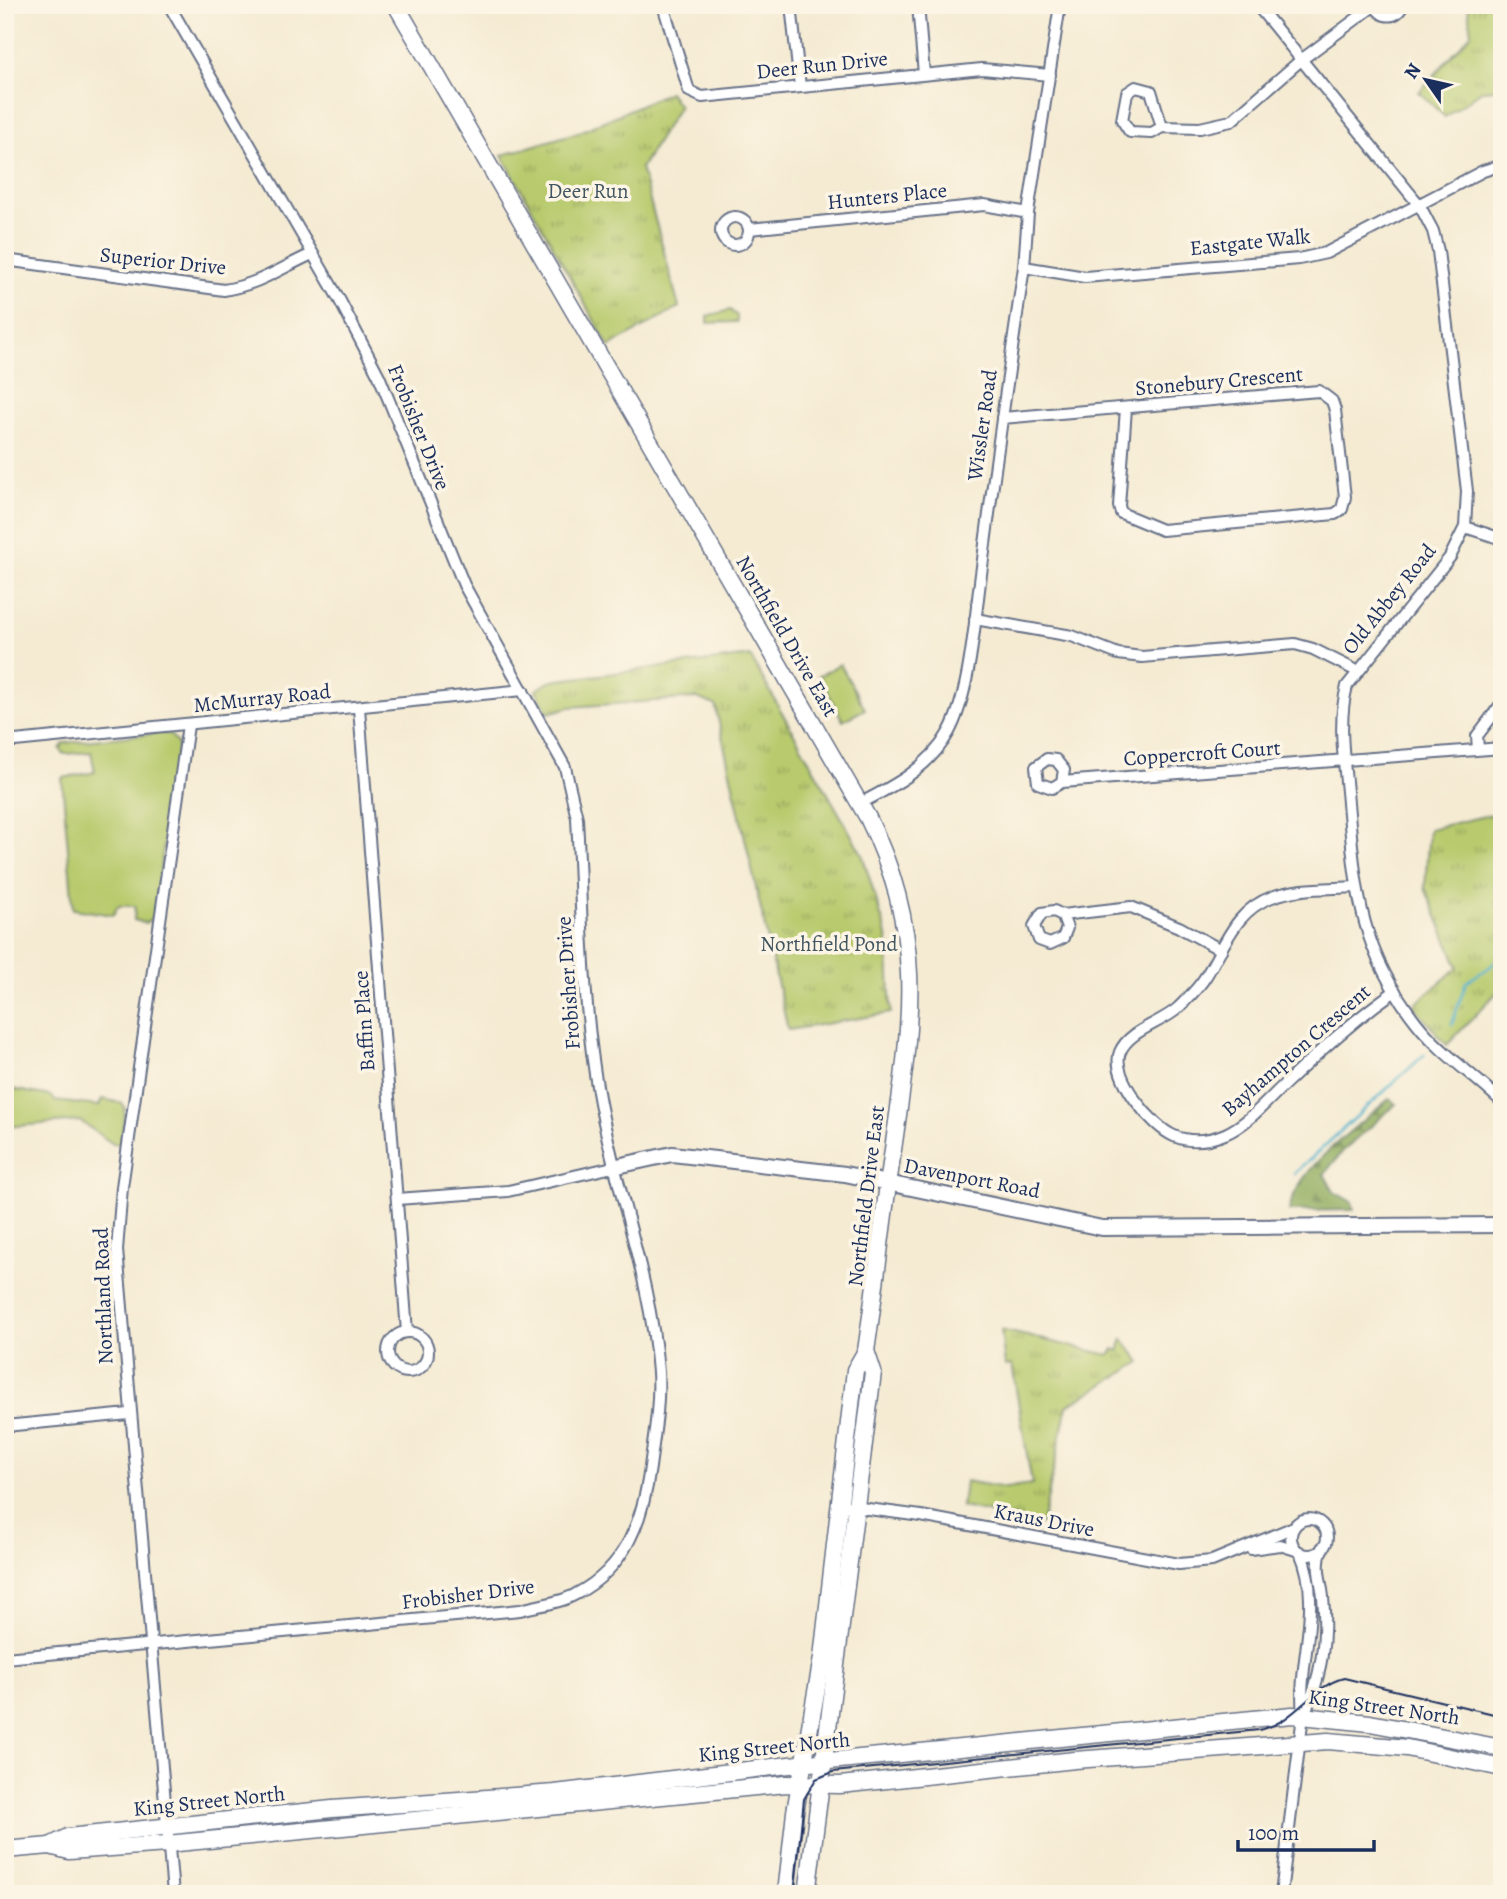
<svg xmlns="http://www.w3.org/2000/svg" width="1507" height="1899" viewBox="0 0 1507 1899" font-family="Alegreya,serif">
	<defs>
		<pattern id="forest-firs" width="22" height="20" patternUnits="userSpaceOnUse" patternTransform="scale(1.75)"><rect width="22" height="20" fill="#92ae60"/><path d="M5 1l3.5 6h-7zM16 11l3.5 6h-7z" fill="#768e52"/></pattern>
		<pattern id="park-tufts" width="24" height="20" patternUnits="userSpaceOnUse" patternTransform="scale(1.75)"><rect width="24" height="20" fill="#b8ca6d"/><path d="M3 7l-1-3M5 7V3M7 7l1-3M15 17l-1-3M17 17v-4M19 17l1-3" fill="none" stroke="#95a45d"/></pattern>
	</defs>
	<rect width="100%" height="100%" fill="#fcf5e5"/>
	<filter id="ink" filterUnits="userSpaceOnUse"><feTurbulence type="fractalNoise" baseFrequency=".0143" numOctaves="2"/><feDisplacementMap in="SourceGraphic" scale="14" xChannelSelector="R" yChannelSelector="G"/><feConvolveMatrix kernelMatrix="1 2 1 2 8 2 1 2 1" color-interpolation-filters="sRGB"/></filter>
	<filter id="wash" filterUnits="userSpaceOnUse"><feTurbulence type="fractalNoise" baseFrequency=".00686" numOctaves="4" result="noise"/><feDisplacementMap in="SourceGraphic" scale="28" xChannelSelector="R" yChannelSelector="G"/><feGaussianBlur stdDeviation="1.57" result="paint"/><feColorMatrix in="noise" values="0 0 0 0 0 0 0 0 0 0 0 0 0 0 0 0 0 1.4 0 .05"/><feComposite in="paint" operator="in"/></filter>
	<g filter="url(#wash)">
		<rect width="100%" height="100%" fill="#f5ebd3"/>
		<g fill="#b8ca6d" stroke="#6a7c66" stroke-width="2">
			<path d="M840,664l25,45 -22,12 -24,-45z"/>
			<path d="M160,733l10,1 8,11 -25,174 -8,4 -11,-3 1,-14h-17l-5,9 -40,-6 -11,-131 33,-6 -4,-20 -27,2 -4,-5 4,-6z"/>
			<path d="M5,1088l46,8 4,5 44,5 3,-7 19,4 4,4 -4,36 -8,1 -33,-23 -75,6z"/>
		</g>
		<path fill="url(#forest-firs)" stroke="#566e5f" stroke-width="2" d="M1389,1099l7,5 -54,48 -18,22 10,18 18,10 2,8 -65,1c8,-44 67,-83 100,-112z"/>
		<g fill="url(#park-tufts)" stroke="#6a7c66" stroke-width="2">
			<path d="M1468,5h34v83l-19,2 -38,27 -26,-25 52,-58z"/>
			<path d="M669,92l10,14 -38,62 38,139 -70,40 -107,-192 80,-24z"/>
			<path d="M730,310l7,6v6l-29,1v-7z"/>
			<path d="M750,656l112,198 25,81 4,78 -103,17 -73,-325 -18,-7 -127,9 -22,6 -12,-23 15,-9z"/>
			<path d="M1502,812v175l-55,58 -34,-39 45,-39 -33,-79 4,-59z"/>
			<path d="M1001,1330l108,25 5,-6 5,2 4,-12 18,23 -74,44 -25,118 -80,-17 3,-26 40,7 27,-4 -20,-119 -7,1z"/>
		</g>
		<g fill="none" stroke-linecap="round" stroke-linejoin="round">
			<g stroke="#4db1cc" stroke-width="2.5">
				<path d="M1452,1024l14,-42 24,-15 12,-12"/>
				<path d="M1294,1174l131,-120"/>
			</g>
		</g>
	</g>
	<g filter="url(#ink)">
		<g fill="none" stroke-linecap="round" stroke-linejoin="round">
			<g stroke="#677187" stroke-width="14">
				<g id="minor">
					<path d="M663,5l26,86 13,6 280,-28 68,6"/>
					<path d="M791,5l9,82"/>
					<path d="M918,5l6,69"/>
					<path d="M1257,5l163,201 13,25 5,20 29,240 -2,36 -15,30 -103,129c-10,38 -2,78 1,117 8,87 11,146 68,219 24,31 58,53 86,80"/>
					<path d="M1375,5c7,14 21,14 28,0"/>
					<path d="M1162,127l-11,-36 -15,-4 -9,6 -5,27 8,12 22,1 10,-6 38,1 31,-7 70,-61 74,-55"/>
					<circle cx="735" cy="231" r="14"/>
					<path d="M749,229l235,-24 44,8"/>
					<path d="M5,260l219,30c36,-6 55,-21 86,-35"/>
					<path d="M1024,267l61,10 214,-18 27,-6 157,-82 19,-6"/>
					<path d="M1002,418l317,-27 13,10 3,9 10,87 -3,12 -7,5 -173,16 -41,-17 -2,-7 7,-98"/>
					<path d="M1465,527l37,12"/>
					<path d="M975,619l97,17 46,18 24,3 153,-13 18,5 44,22"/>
					<path d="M359,708l48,624"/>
					<path d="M5,742l518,-52"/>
					<path d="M1478,749l-1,-13 25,-33"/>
					<path d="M1062,782l2,-12 -8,-10 -9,-1 -11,8 2,16 14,5 10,-6 440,-34"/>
					<path d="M859,804c35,-18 70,-36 90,-72 22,-40 26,-118 33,-165 13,-100 27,-200 42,-300l4,-54 32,-208"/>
					<path d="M1356,887c-27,2 -58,0 -84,10 -37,13 -47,49 -66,79 -7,12 -18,22 -28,32 -16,15 -49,22 -58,44 -10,24 32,75 54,84 17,7 34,5 51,-2 23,-10 43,-34 61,-51 35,-33 69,-64 109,-92"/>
					<path d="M1062,915l5,13 -4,10 -13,6 -11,-4 -5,-14 8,-13 12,-2 8,4 69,-8 48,20 42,23"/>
					<path d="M397,1199l111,-8 105,-24"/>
					<circle cx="408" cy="1352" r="20"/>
					<path d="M5,1426l124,-12"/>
					<path d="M838,1505l83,11 258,48 33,-3 82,-34"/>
					<circle cx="1309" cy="1537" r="18"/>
					<path d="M1251,1549l29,-4 16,5"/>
					<path d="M5,1658l515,-48c18,-5 41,-7 56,-16 50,-26 67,-74 74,-127 4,-31 10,-63 8,-95 -7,-95 -44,-186 -60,-280 -16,-90 -16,-183 -21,-274l-12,-51 -101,-182 -85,-209 -40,-77 -170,-294"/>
					<path d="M1303,1715c19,-34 24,-80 20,-118 -2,-18 -8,-31 -1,-49"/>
					<path d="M173,1894l-56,-644 5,-63 66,-462"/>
					<path d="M1281,1894l22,-179c-6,-55 21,-109 -3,-163"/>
				</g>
			</g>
			<g stroke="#677187" stroke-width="18">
				<path id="tertiary" d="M613,1167l59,-13 173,20 257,54 400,-3"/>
			</g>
			<g stroke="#677187" stroke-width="19">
				<g id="secondary">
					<path d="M396,5l472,813c63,125 40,222 22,353 -9,60 -15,120 -24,180l-11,19 -33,288 -27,154 -9,82"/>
					<path d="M50,1846l18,-9 264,-28 223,-16 234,-28 503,-50 78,8 132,25"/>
					<path d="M5,1850l45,-4 19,5 98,-7 619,-60 54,1 235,-25 253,-19 79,7 95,20"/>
					<path d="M807,1894l66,-522 -7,-21"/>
				</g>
			</g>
			<use href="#minor" stroke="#fff" stroke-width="10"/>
			<use href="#tertiary" stroke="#fff" stroke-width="14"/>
			<use href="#secondary" stroke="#fff" stroke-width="16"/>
			<path stroke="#1b2f5e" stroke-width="2" d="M794,1894l10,-95 12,-20 17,-7 426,-42c39,-9 52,-44 85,-52l158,38"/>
		</g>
	</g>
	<g text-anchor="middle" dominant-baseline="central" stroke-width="7" stroke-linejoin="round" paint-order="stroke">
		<g font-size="21" fill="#1b2f5e" stroke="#fcf5e5">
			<text transform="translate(822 65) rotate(-6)">Deer Run Drive</text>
			<text transform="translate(887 196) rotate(-6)">Hunters Place</text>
			<text transform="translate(1250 242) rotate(-6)">Eastgate Walk</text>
			<text transform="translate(163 261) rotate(6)">Superior Drive</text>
			<text transform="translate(1219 381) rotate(-5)">Stonebury Crescent</text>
			<text transform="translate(982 425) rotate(-82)">Wissler Road</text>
			<text transform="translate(419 427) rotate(68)">Frobisher Drive</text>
			<text transform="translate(1389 599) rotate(-51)">Old Abbey Road</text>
			<text transform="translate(787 636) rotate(60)">Northfield Drive East</text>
			<text transform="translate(262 698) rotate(-6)">McMurray Road</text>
			<text transform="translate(1202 753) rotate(-4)">Coppercroft Court</text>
			<text transform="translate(568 983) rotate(-94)">Frobisher Drive</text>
			<text transform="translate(364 1021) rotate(-94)">Baffin Place</text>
			<text transform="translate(1296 1050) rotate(-41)">Bayhampton Crescent</text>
			<text transform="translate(972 1178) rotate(11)">Davenport Road</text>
			<text transform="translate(866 1196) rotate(-83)">Northfield Drive East</text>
			<text transform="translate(103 1296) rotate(-92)">Northland Road</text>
			<text transform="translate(1044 1520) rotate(11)">Kraus Drive</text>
			<text transform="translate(468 1594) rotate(-7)">Frobisher Drive</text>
			<text transform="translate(1384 1707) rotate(8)">King Street North</text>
			<text transform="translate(774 1747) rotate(-6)">King Street North</text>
			<text transform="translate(209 1801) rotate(-6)">King Street North</text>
		</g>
		<g font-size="21" fill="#425662" stroke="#fcf5e5">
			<text x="588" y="191">Deer Run</text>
			<text x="829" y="944">Northfield Pond</text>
		</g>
	</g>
	<rect width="1507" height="1899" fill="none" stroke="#fcf5e5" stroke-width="28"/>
	<g transform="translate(1426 80) rotate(304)" stroke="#fcf5e5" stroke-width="5" paint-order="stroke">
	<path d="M0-5L12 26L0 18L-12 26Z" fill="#1b2f5e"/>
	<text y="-10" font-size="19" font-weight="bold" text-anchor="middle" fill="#1b2f5e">N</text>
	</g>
	<path d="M1238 1840v10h136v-10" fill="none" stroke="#1b2f5e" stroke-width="3.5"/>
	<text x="1248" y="1840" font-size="21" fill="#1b2f5e" stroke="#fcf5e5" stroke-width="5" paint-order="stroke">100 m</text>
</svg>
